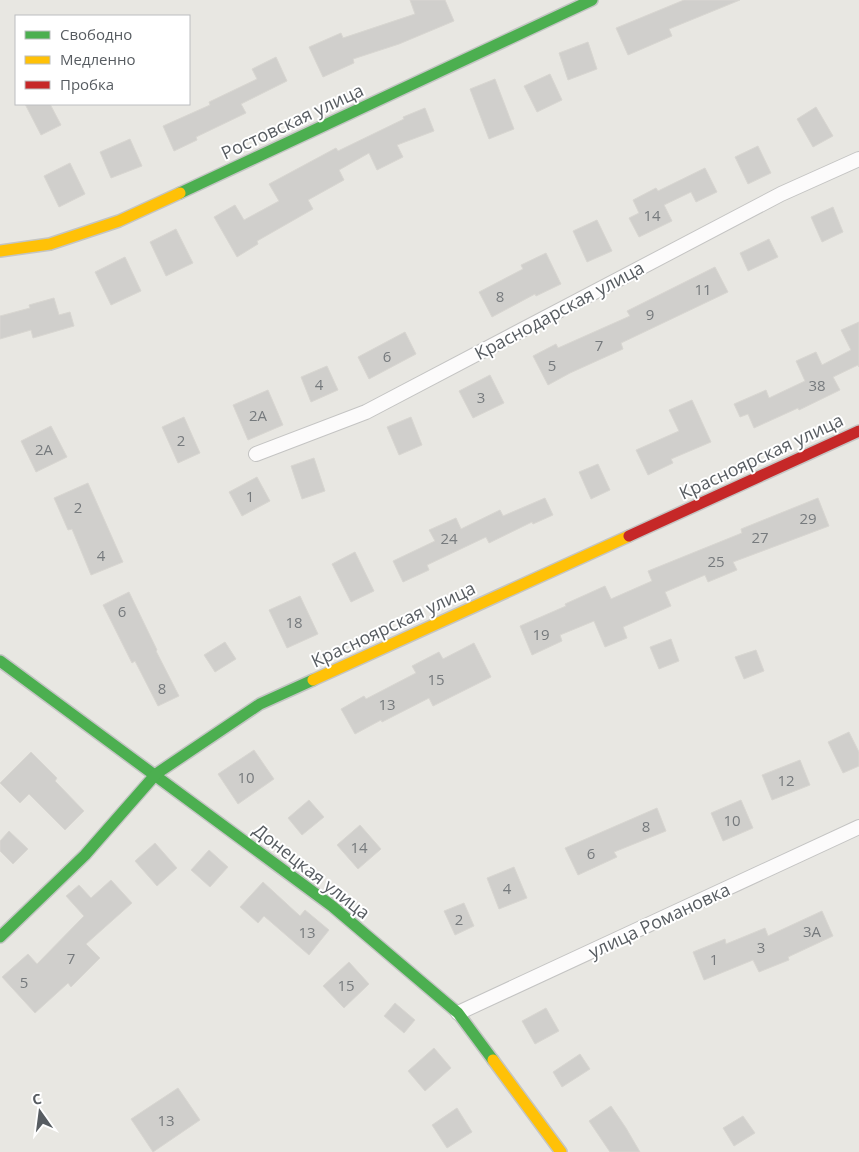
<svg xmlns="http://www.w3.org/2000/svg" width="859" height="1152" viewBox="0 0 859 1152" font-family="'Open Sans',sans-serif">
	<rect width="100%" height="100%" fill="#e8e7e2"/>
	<g fill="#d0cfcc" stroke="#d8d6d1">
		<path d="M410,0h35l9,21 -55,23 -46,15 1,4 -31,14 -14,-30 32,-14 2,5 72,-24z"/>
		<path d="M684,0h56l-71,29 3,7 -44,19 -12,-27z"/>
		<path d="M588,42l9,27 -29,11 -9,-27z"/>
		<path d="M276,57l11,24 -46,23 5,9 -50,24 1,3 -23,11 -11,-25 47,-21 -1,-3 48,-23 -5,-10z"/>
		<path d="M550,74l12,26 -25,12 -13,-26z"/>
		<path d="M495,79l19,50 -25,10 -19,-50z"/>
		<path d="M25,104h25l11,21 -20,10z"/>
		<path d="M816,107l17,29 -20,11 -16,-28z"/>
		<path d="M425,108l9,23 -37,14 6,12 -26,13 -8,-17 -30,17 5,10 -36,20 5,9 -56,32 1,3 -21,13 -23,-40 21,-12 9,15 35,-19 -10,-17 67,-36 2,3 66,-32 -1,-2z"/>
		<path d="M130,139l12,27 -31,12 -11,-26z"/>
		<path d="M758,146l13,27 -23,11 -13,-27z"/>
		<path d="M70,163l15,31 -26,13 -15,-31z"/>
		<path d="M705,168l12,24 -21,10 -5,-10 -27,13 8,16 -33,16 -10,-19 10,-5 -6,-13 23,-12 2,3z"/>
		<path d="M833,207l10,25 -21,10 -11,-25z"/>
		<path d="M597,220l15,31 -25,11 -14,-31z"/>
		<path d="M176,229l17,34 -27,13 -16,-34z"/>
		<path d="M769,239l9,18 -30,14 -8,-18z"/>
		<path d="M546,253l15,31 -25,12 -1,-2 -43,23 -13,-25 44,-23 -2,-4z"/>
		<path d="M125,257l16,34 -30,14 -16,-33z"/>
		<path d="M715,267l13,25 -107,51 2,6 -53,24 -22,12 -15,-29 23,-12 2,4 72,-32 -3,-5z"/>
		<path d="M54,298l5,17 11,-3 4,14 -41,12 -2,-8 -31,9v-23l30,-8 -1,-3z"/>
		<path d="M859,322v45l-1,-2 -25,12 7,13 -41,20 -1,-2 -44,20 -6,-14 -8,3 -6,-13 32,-14 3,8 36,-17 -9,-20 20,-9 6,13 29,-15 -10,-20z"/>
		<path d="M405,332l11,22 -47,25 -11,-22z"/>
		<path d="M327,366l11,24 -27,12 -10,-25z"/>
		<path d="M490,375l14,28 -31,15 -14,-27z"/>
		<path d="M268,390l15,35 -35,15 -15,-35z"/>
		<path d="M692,400l19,42 -40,17 2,4 -25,12 -12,-25 43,-19 -10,-21z"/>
		<path d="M184,417l16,36 -22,10 -16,-36z"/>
		<path d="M411,417l11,28 -23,10 -12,-28z"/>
		<path d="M51,426l16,31 -31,15 -15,-31z"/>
		<path d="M314,458l11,33 -23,8 -11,-33z"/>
		<path d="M598,464l12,26 -19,9 -12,-27z"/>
		<path d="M257,477l13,24 -28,15 -13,-24z"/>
		<path d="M88,483l35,79 -32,13 -19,-46 -4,1 -14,-32z"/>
		<path d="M545,498l8,17 -20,9 -1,-2 -43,21 -3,-6 -59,28 2,5 -26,12 -10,-21 42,-20 -6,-11 27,-12 5,11 39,-19 3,6z"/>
		<path d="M818,498l11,28 -96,36 4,8 -29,12 -3,-7 -40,17 6,14 -48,21 4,11 -22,9 -11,-26 -34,14 2,6 -30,14 -12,-29 46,-20 -1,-2 40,-18 6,13 41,-18 -4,-10 94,-38 -1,-4z"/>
		<path d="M355,552l19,39 -23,11 -19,-38z"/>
		<path d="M129,592l28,58 -1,1 23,45 -21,10 -23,-45 -3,2 -29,-58z"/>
		<path d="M300,596l18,38 -31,14 -18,-38z"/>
		<path d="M671,639l8,22 -20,8 -9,-22z"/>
		<path d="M225,642l11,17 -21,13 -11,-17z"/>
		<path d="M474,643l17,34 -58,29 -4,-8 -47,24 -1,-2 -26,14 -14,-25 23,-13 2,3 50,-26 -4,-7 27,-14 4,7z"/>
		<path d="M756,650l8,21 -20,8 -9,-22z"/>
		<path d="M849,732l10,20v14l-16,7 -15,-31z"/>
		<path d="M254,750l20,29 -36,25 -20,-30z"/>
		<path d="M31,752l26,26 -2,3 29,30 -19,19 -36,-36 -9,9 -20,-20z"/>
		<path d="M800,760l10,25 -38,15 -10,-25z"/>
		<path d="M309,800l15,17 -22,18 -14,-17z"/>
		<path d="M741,800l12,28 -30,13 -12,-28z"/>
		<path d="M657,808l9,23 -52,21 3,5 -39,18 -13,-27z"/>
		<path d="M360,825l21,24 -23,20 -21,-24z"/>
		<path d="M9,831l19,18 -15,15 -13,-13v-10z"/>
		<path d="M155,843l22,25 -20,18 -22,-25z"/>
		<path d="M209,850l19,17 -18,20 -19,-17z"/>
		<path d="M514,867l13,31 -28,11 -12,-31z"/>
		<path d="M111,880l21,23 -46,41 14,14 -29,29 -3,-4 -33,30 -33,-36 26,-23 9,10 47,-48 -18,-20 13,-11 12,13z"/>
		<path d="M263,882l37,34 5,-6 24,20 -20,25 -45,-39 -6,7 -18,-16z"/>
		<path d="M464,903l10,23 -19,9 -11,-24z"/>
		<path d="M822,911l11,25 -45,21 1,3 -30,12 -6,-12 -49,20 -11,-28 32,-13 1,5 39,-16 3,8z"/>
		<path d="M349,962l20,22 -25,24 -21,-22z"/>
		<path d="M395,1003l20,17 -11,13 -20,-17z"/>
		<path d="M546,1008l13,23 -24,13 -13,-23z"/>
		<path d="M434,1048l17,20 -26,23 -17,-20z"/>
		<path d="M580,1054l10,15 -28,18 -9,-15z"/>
		<path d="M178,1088l22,32 -47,32 -22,-33z"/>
		<path d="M611,1106l15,22 14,24h-30l-21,-31z"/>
		<path d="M457,1108l15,24 -25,16 -15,-23z"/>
		<path d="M743,1116l12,17 -21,13 -11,-18z"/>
	</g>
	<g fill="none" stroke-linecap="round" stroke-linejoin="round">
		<g stroke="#c4c4c3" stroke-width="16">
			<g id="street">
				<path d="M256,454l110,-42 415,-218 78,-35"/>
				<path d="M458,1013l401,-186"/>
			</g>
		</g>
		<g stroke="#c4c5c4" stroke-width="14">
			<g id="fast">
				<path d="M180,193l412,-193"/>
				<path d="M0,661l332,245 126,107 35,47"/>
				<path d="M0,937l85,-82 71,-81 104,-70 53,-24"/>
			</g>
		</g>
		<g stroke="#c4c5c4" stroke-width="14">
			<g id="slow">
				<path d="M0,251l50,-7 69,-23 61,-28"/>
				<path d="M313,680l316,-144"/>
				<path d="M493,1060l68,92"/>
			</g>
		</g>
		<g stroke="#c4c5c4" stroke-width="14">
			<path id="jam" d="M629,536l230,-105"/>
		</g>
		<use href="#street" stroke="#fcfbfb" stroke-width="14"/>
		<use href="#fast" stroke="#4caf50" stroke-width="11"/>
		<use href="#slow" stroke="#ffc107" stroke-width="11"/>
		<use href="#jam" stroke="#c62828" stroke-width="11"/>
	</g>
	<g text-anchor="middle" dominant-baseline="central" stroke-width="4" stroke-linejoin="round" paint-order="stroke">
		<g font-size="15" fill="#767a7d">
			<text x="652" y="215">14</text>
			<text x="703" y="289">11</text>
			<text x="500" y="296">8</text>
			<text x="650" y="314">9</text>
			<text x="599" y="345">7</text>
			<text x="387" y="356">6</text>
			<text x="552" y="365">5</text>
			<text x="319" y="384">4</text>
			<text x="817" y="385">38</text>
			<text x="481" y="397">3</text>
			<text x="258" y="415">2А</text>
			<text x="181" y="440">2</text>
			<text x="44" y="449">2А</text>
			<text x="250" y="496">1</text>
			<text x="78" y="507">2</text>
			<text x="808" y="518">29</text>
			<text x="760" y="537">27</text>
			<text x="449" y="538">24</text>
			<text x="101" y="555">4</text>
			<text x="716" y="561">25</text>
			<text x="122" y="611">6</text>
			<text x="294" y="622">18</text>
			<text x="541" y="634">19</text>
			<text x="436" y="679">15</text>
			<text x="162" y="688">8</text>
			<text x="387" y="704">13</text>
			<text x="246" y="777">10</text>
			<text x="786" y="780">12</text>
			<text x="732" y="820">10</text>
			<text x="646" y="826">8</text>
			<text x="359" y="847">14</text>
			<text x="591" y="853">6</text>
			<text x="507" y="888">4</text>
			<text x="459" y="919">2</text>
			<text x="812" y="931">3А</text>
			<text x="307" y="932">13</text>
			<text x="761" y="947">3</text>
			<text x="71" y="958">7</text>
			<text x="714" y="959">1</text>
			<text x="24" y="982">5</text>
			<text x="346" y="985">15</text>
			<text x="166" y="1120">13</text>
		</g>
		<g font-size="18" fill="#575c61" stroke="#fff">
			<text transform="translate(292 121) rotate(-25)">Ростовская улица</text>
			<text transform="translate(559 310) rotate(-28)">Краснодарская улица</text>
			<text transform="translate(761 456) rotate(-25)">Красноярская улица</text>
			<text transform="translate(393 624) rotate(-25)">Красноярская улица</text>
			<text transform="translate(312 871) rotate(38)">Донецкая улица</text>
			<text transform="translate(659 920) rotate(-25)">улица Романовка</text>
		</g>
	</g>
	<rect x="15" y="15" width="175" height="90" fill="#ffffff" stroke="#bcbec0"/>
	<rect x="25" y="31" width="25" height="8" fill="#4caf50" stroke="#bcbec0"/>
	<text x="60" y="40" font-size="15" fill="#575c61">Свободно</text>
	<rect x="25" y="56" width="25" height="8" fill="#ffc107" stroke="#bcbec0"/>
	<text x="60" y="65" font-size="15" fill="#575c61">Медленно</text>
	<rect x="25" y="81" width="25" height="8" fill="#c62828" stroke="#bcbec0"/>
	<text x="60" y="90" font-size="15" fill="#575c61">Пробка</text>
	<g transform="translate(40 1112) rotate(346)" stroke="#ffffff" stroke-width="4" paint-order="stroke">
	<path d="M0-4L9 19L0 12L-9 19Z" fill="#575c61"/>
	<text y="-8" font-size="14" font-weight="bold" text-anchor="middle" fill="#575c61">С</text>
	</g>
</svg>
